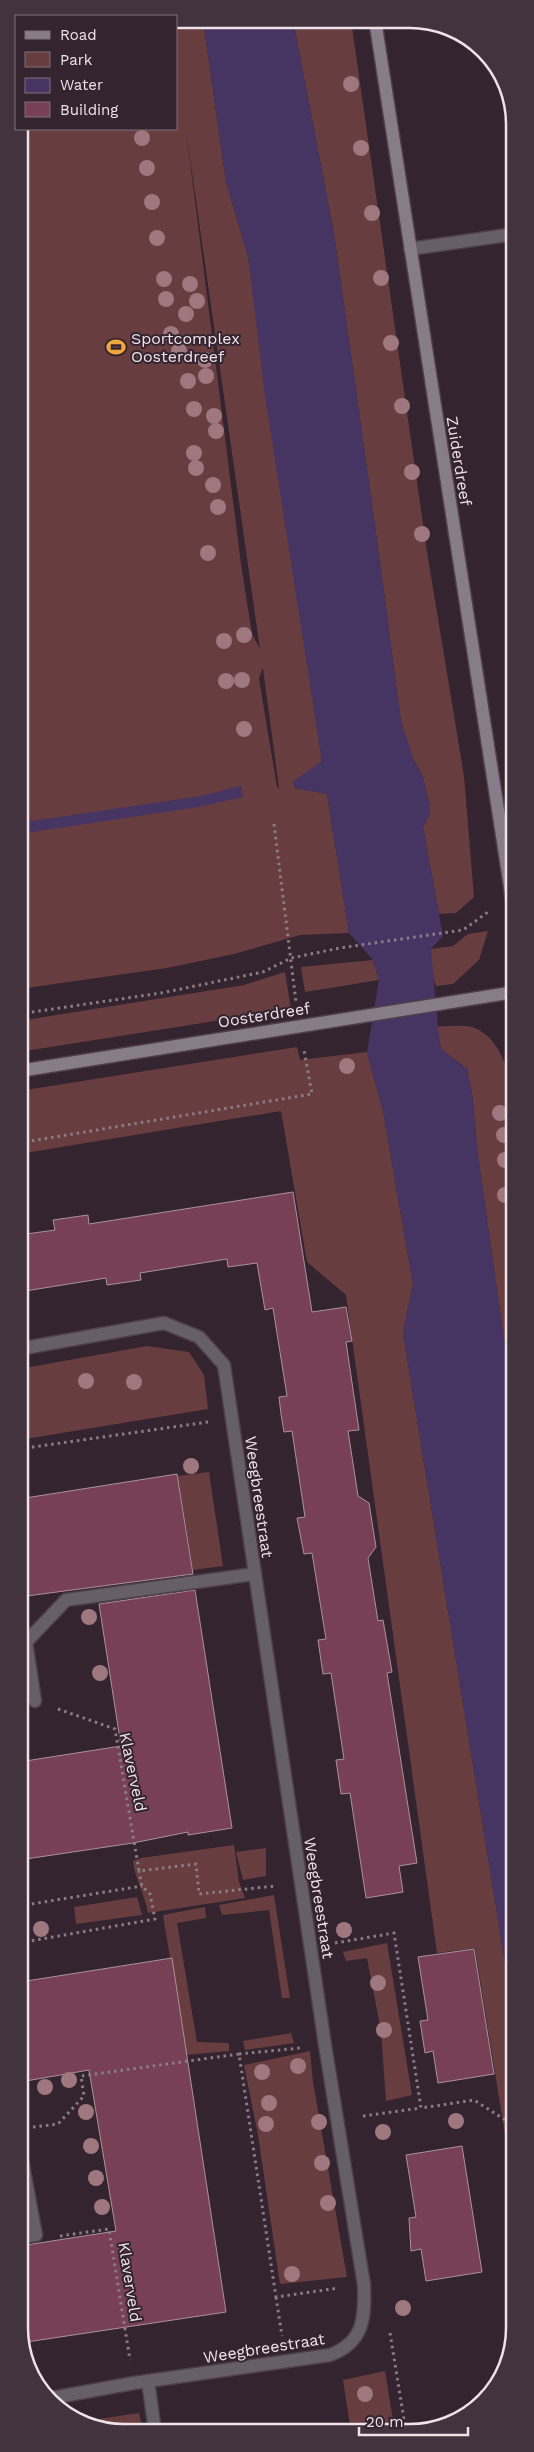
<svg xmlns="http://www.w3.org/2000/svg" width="534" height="2452" viewBox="0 0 534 2452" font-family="'Work Sans',sans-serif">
	<rect width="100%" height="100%" fill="#34242f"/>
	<g fill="#683d3f" fill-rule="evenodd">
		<path d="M176,19h27l23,163 22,74 74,506 -29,20 2,6 32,6 22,139 -49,2 -66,19 -67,14 -148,21v-860h157zM186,130l74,519 -8,-15 -11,-70zM262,669h1l16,119 -2,-1 -18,-108z"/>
		<path d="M293,20h58l76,532 37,224 10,121 -18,16 -17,1 -16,-87 7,-13v-8l-8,-32 -9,-15 -12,-37 -24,-182 -43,-306z"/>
		<path d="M488,931l-9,29 -26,24 -17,2 -5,-15v-22l22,-3 15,-12z"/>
		<path d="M373,960l6,20 -74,12 -4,-25z"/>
		<path d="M285,972l6,37 -272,43v-31l225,-36z"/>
		<path d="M437,1026c10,1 25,-2 35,1 27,9 35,41 43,66v324l-37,-261 -6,-63 -5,-24 -26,-20z"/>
		<path d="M297,1047l3,13 67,-8 16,59 30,173 -10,49 112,691v173l-40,-249 -38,5 -91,-658 -39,-33 -26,-151 -262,43v-63z"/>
		<path d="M147,1346l42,6 15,23 4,34 -189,31v-71z"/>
		<path d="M209,1472l14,94 -30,4 -15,-94z"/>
		<path d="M234,1845l5,37 6,16 -97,15c-3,-18 -13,-34 -15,-52l8,-3z"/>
		<path d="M266,1848v28l-23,4 -7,-28z"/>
		<path d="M274,1895l16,103h-8l-13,-88 -47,5 -3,-10z"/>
		<path d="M137,1897l5,18 -66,9 -2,-17z"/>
		<path d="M205,1907l1,11 -29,5 20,119 32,1v8l-43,4 -23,-140z"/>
		<path d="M387,1943l25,152 -26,6 -5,-70 -14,-73 -21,3 -3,-9z"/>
		<path d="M291,2033l3,10 -49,7 -2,-9z"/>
		<path d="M310,2051l3,31 34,195 -67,7 -22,-149 -14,-70z"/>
		<path d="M385,2371l10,61h-44l-8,-52z"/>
		<path d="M139,2413l4,18h-40l-18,-10z"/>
	</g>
	<g fill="#463463">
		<path d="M203,19l90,1 41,214 43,306 24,182 12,37 9,15 8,32v8l-7,13 20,109 -12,13 8,90 2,10 26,20 5,24 6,63 37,261v607l-112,-691 10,-49 -30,-173 -16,-59 12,-72 -6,-20 -24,-27 -22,-139 -32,-6 -2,-6 29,-21 -57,-365 -17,-140 -22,-74z"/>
		<path d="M241,786l2,11 -45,10 -179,27v-11l182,-27z"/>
	</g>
	<g fill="#774055" stroke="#ab929a">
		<path d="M293,1192l19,120 34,-5 6,34 -6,1 13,88 -11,1 10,65 11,7 7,44 -8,11 10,63 5,-1 9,52 -5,1 30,190 -18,3 4,26 -37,6 -16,-105 -9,1 -5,-34 8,-1 -13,-86 -8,1 -5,-34 8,-1 -14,-86 -8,1 -7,-36 8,-1 -13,-86 -8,1 -3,-18 -2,-17 8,-1 -14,-88 -8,2 -8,-47 -29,4 -1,-8 -87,14 1,7 -34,5 -1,-7 -87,14v-57l36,-5 -2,-10 35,-5 1,9z"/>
		<path d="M177,1474l16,100 -174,23v-98z"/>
		<path d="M195,1590l37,238 -44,7v-3l-55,11 -114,17v-98l102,-16 -22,-142z"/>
		<path d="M474,1949l20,125 -56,9 -5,-32 -8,2 -5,-32 8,-1 -10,-63z"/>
		<path d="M172,1958l54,354 -206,31v-97l96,-15 -27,-161 -69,12v-100z"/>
		<path d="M462,2146l20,126 -56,9 -5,-32 -10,2 -2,-33 7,-1 -10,-62z"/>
	</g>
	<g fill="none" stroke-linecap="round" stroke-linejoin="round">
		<g stroke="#4e3f49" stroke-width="15">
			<g id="lane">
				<path d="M410,249l104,-15"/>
				<path d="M35,1701l-9,-59 40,-42 188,-26"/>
				<path d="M20,2149l16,86 -16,2"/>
				<path d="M148,2381l7,50"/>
			</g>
		</g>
		<g stroke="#4e3f49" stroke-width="15">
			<path id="street" d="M19,1349l145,-26 35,14 25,28 101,680 39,240c1,31 1,57 -34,70l-196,28 -88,16"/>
		</g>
		<g stroke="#4e3f49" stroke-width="15">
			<g id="secondary">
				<path d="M375,20l140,899"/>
				<path d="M19,1071l496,-79"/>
			</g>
		</g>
		<g stroke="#8b7d86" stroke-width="3" stroke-dasharray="2.5 4" stroke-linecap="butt">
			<path d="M274,824l22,178"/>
			<path d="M19,1014l142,-21 102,-21 28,-14 49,-10 123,-18 25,-18"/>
			<path d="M19,1143l293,-49 -8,-44"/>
			<path d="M19,1449l189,-27"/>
			<path d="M58,1709l57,20 24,142 57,-7 3,30 76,-8"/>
			<path d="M19,1906l123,-20"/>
			<path d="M19,1943l136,-24 -5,-25 -8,-8 -3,-15"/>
			<path d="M335,1943l59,-10 27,175 53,-8 33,21 8,54"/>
			<path d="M239,2054l61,-6"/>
			<path d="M363,2116l58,-8"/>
			<path d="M33,2127l25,-3 26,-28 -3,-20 158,-22 37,243 63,-9"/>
			<path d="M60,2236l49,-7 21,131"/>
			<path d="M276,2297l6,39"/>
			<path d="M390,2333l16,99"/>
		</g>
		<use href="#lane" stroke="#665f67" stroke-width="12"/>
		<use href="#street" stroke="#665f67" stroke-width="12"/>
		<use href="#secondary" stroke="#877d89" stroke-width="12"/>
	</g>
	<g fill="#9e787e">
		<circle cx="351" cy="84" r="8"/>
		<circle cx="142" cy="138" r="8"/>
		<circle cx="361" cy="148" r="8"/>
		<circle cx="147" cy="168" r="8"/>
		<circle cx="152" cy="202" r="8"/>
		<circle cx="372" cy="213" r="8"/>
		<circle cx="157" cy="238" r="8"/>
		<circle cx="381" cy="278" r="8"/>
		<circle cx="164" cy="279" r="8"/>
		<circle cx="190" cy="284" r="8"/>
		<circle cx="166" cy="299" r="8"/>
		<circle cx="197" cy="301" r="8"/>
		<circle cx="186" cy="314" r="8"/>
		<circle cx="171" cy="334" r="8"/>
		<circle cx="391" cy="343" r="8"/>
		<circle cx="179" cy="351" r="8"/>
		<circle cx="205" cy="360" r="8"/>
		<circle cx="206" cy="376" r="8"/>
		<circle cx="188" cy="381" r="8"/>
		<circle cx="402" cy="406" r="8"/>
		<circle cx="194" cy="409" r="8"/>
		<circle cx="214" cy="416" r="8"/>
		<circle cx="216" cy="431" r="8"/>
		<circle cx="194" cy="453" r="8"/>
		<circle cx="196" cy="468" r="8"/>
		<circle cx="412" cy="472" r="8"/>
		<circle cx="213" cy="485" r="8"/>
		<circle cx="218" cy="507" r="8"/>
		<circle cx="422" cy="534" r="8"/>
		<circle cx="208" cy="553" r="8"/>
		<circle cx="244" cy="635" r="8"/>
		<circle cx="224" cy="641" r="8"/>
		<circle cx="242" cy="680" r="8"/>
		<circle cx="226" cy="681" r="8"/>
		<circle cx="244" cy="729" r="8"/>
		<circle cx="347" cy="1066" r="8"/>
		<circle cx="500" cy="1113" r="8"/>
		<circle cx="504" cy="1135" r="8"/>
		<circle cx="505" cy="1160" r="8"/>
		<circle cx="505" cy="1195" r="8"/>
		<circle cx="86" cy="1381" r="8"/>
		<circle cx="134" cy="1382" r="8"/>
		<circle cx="191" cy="1466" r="8"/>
		<circle cx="89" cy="1617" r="8"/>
		<circle cx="100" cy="1673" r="8"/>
		<circle cx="41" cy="1929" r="8"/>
		<circle cx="344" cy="1930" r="8"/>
		<circle cx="378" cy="1983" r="8"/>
		<circle cx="384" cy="2030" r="8"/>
		<circle cx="298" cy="2066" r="8"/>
		<circle cx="262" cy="2072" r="8"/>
		<circle cx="69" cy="2080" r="8"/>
		<circle cx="45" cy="2087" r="8"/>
		<circle cx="269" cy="2103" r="8"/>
		<circle cx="86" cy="2112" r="8"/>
		<circle cx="456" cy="2121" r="8"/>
		<circle cx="319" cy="2122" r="8"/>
		<circle cx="266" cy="2124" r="8"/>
		<circle cx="383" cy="2132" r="8"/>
		<circle cx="91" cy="2146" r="8"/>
		<circle cx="322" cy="2163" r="8"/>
		<circle cx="96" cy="2178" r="8"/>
		<circle cx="328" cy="2203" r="8"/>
		<circle cx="102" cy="2207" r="8"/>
		<circle cx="292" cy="2274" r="8"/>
		<circle cx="403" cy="2308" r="8"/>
		<circle cx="365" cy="2394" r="8"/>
	</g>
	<defs>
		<g id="stadium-bare" transform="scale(1.5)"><path d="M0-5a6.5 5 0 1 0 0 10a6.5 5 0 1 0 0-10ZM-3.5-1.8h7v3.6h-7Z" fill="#efa73d" stroke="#34242f" stroke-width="2.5" paint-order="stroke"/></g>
	</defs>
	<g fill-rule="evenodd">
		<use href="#stadium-bare" x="116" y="347"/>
	</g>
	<g text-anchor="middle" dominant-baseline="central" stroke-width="4" stroke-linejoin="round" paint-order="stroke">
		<g font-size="16" fill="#efe3ea" stroke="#34242f" text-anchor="start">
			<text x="131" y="338">Sportcomplex<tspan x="131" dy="18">Oosterdreef</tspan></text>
		</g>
		<g font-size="16" fill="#efe3ea" stroke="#34242f">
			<text transform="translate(459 461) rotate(81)">Zuiderdreef</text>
			<text transform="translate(264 1015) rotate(-9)">Oosterdreef</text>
			<text transform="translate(259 1497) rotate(82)">Weegbreestraat</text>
			<text transform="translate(133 1772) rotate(78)">Klaverveld</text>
			<text transform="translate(319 1898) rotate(81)">Weegbreestraat</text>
			<text transform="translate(130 2282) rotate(81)">Klaverveld</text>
			<text transform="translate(264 2348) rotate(-9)">Weegbreestraat</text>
		</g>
	</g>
	<path d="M0 0H534V2452H0ZM124 28H410A96 96 0 0 1 506 124V2328A96 96 0 0 1 410 2424H124A96 96 0 0 1 28 2328V124A96 96 0 0 1 124 28Z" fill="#43333e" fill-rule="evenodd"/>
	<path fill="none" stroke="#efe3ea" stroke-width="2.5" d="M124 28H410A96 96 0 0 1 506 124V2328A96 96 0 0 1 410 2424H124A96 96 0 0 1 28 2328V124A96 96 0 0 1 124 28Z"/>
	<rect x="15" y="15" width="162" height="115" fill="#34242f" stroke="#7f707a"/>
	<rect x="25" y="31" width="25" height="8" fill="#877d89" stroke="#7f707a"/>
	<text x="60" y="40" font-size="15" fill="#efe3ea">Road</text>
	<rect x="25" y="52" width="25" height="15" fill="#683d3f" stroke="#7f707a"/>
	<text x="60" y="65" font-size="15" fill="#efe3ea">Park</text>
	<rect x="25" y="78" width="25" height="15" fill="#463463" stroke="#7f707a"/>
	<text x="60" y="90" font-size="15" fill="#efe3ea">Water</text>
	<rect x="25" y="102" width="25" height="15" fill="#774055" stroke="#7f707a"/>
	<text x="60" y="115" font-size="15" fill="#efe3ea">Building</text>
	<path d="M359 2427v8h109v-8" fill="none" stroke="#efe3ea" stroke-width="2.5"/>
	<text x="366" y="2427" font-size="15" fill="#efe3ea" stroke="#34242f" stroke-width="4" paint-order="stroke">20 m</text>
</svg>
